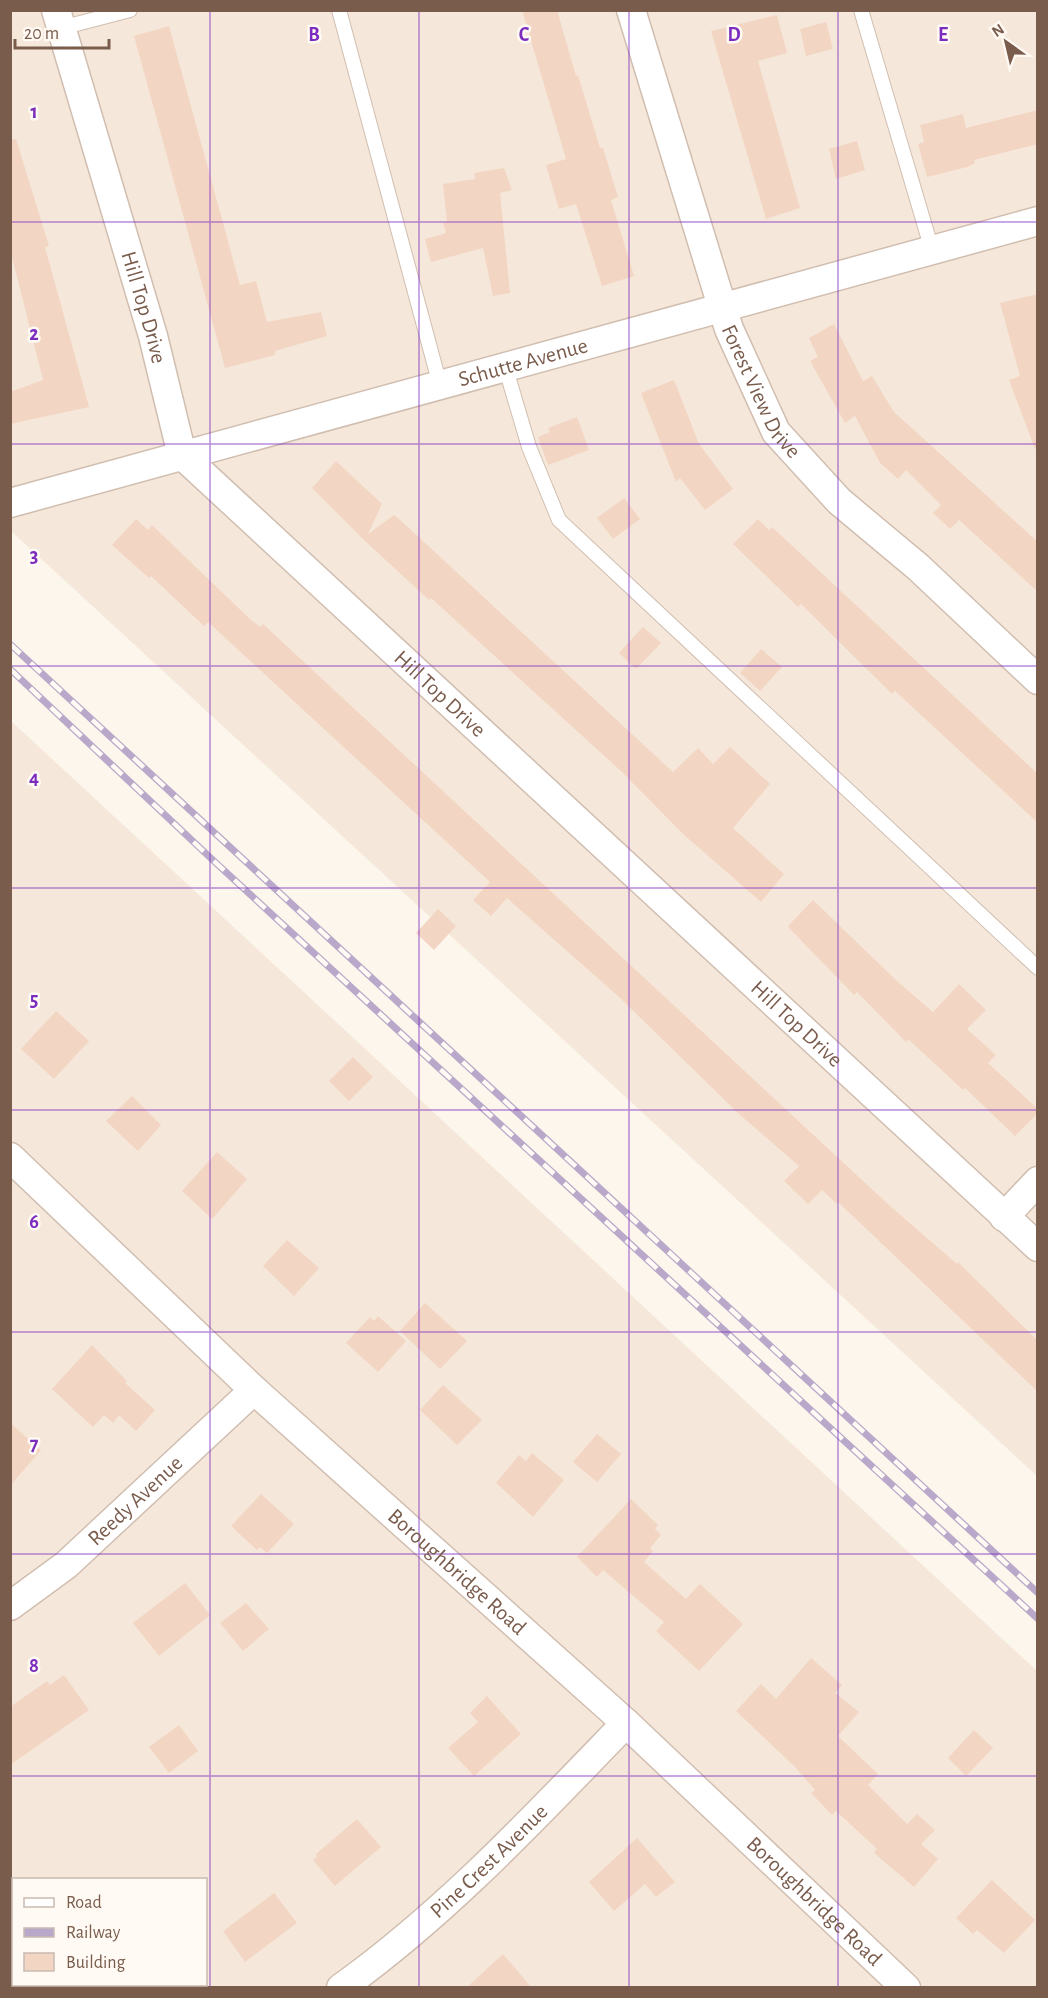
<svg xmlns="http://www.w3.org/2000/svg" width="1048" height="1998" viewBox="0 0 1048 1998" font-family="'Alegreya Sans',sans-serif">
	<rect width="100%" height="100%" fill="#fdf6ec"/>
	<g fill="#f5e8da" fill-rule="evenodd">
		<path d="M10,11h1027v1465l-1026,-945z"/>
		<path d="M10,720l1027,951v316h-1026zM14,1880h192v104h-192z"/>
	</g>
	<g fill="#f3d5c3">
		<path d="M522,10h35l19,66 2,-1 22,73h3l15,49 -7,3 23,76 -32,10 -26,-82 -17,5 -13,-44 20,-6z"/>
		<path d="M777,15l10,38 -29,8 42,147 -34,11 -55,-188z"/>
		<path d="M826,22l7,27 -27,7 -6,-27z"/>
		<path d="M169,26l71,259 16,-4 11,41 54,-10 6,24 -52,15v4l-50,13 -91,-332z"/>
		<path d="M1038,110v34l-64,16 1,3 -8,4 -40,10 -9,-33 6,-2 -4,-17 43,-11 3,14z"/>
		<path d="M16,139l33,107 -4,1 44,160 -79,17v-32l33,-12 -33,-131v-109z"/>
		<path d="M857,141l8,29 -29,9 -7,-30z"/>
		<path d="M504,168l8,22 -12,3 10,100 -17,3 -10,-48 -52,14 -6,-23 21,-6 -3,-10 4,-1 -4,-38 32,-5 -1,-6z"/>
		<path d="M1038,294v154l-3,1 -26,-69 11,-4 -20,-73z"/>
		<path d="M834,324l29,57 9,-5 22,36 144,130v50l-79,-72 -9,9 -17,-16 8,-8 -35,-35 -8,9 -18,-16 -25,-47 -10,7 -35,-62 8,-4 -9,-19z"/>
		<path d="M674,380l25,64 34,45 -28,21 -25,-32 -4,4 -35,-89z"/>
		<path d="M577,417l12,33 -41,15 -10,-28 12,-5 -2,-4z"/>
		<path d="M336,461l46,43 -14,30 26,-19 4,3 275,254 25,-24 15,16 17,-17 40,37 -37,44 51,46 -23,28 -78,-68 -61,-62 -191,-174 -2,2 -64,-59 -53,-53z"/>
		<path d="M624,498l16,21 -27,20 -16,-21z"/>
		<path d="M136,519l12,11 4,-5 99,95 9,7 3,-3 626,581 68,59 1,-2 80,79v51l-200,-190 -1,2 -15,-14 -14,14 -24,-23 15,-15 -60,-52 -120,-117 -112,-99 -16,18 -18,-16 17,-18 -282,-260 -4,4 -53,-50 -2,2 -37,-33z"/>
		<path d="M758,519l11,11 3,-3 266,247v49l-143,-132 -3,3 -91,-90 -3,3 -65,-63z"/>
		<path d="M643,627l18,16 -25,26 -17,-16z"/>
		<path d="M761,649l21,18 -22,24 -20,-18z"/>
		<path d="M813,900l85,82 35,30 26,-28 27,26 -19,19 29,26 -8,8 50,46v4l-23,23 -50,-48 -2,2 -55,-51 -2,3 -49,-50 -3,3 -64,-66 -2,-3z"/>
		<path d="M438,909l18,17 -22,24 -18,-17z"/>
		<path d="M56,1011l33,30 -35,38 -33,-30z"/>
		<path d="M353,1057l20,20 -24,24 -20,-20z"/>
		<path d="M132,1096l29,29 -23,26 -32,-30z"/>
		<path d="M217,1152l30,27 -35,40 -30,-28z"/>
		<path d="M287,1240l32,28 -25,28 -31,-30z"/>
		<path d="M425,1303l42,38 -27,28 -40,-38z"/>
		<path d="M378,1316l28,25 -28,31 -32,-29 24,-26 4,4z"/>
		<path d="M92,1345l35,36 -2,2 30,27 -19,21 -17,-16 -6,8 -9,-8 -11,12 -41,-38z"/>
		<path d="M443,1385l39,35 -25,25 -37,-35z"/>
		<path d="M10,1423l31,27 -31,36z"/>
		<path d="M597,1434l24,20 -24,28 -24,-20z"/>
		<path d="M532,1453l32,27 -31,37 -37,-34 23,-28 7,6z"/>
		<path d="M261,1494l33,30 -27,29 -7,-6 -3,3 -26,-24z"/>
		<path d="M631,1499l27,26 -3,4 6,6 -11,13 3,3 -9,11 42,37 14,-15 43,40 -44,47 -43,-40 8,-9 -61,-52 -6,7 -20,-20z"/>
		<path d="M185,1583l25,32 -51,41 -26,-33z"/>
		<path d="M246,1603l23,26 -26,22 -23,-28z"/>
		<path d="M811,1658l31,27 -7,8 24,19 -21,24 40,38 -10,11 39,39 10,-10 18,16 -14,14 17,15 -24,28 -40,-34 3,-4 -41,-38 -4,4 -21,-22 4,-3 -19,-22 -60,-57 25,-27 15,15z"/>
		<path d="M64,1675l25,35 -79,55v-58l37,-26 3,4z"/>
		<path d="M487,1696l34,38 -47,42 -26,-28 30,-26 -8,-9z"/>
		<path d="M179,1725l19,26 -29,22 -20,-26z"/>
		<path d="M974,1730l19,18 -27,28 -18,-18z"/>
		<path d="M357,1819l24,28 -46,39 -22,-26 4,-3 -1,-3z"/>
		<path d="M637,1838l38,44 -19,15 -11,-13 -31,27 -25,-29z"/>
		<path d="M992,1880l43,40 -31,33 -27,-23 -4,4 -17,-16z"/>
		<path d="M274,1893l23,30 -52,39 -22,-31z"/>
		<path d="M503,1954l29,34h-66z"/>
	</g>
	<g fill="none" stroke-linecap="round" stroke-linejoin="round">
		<g stroke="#d1beb0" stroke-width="16">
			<g id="lane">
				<path d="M339,10l101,375"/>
				<path d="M861,10l71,240"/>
				<path d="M61,28l69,-18"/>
				<path d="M505,366l24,81 30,73 479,448"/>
			</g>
		</g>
		<g stroke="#d1beb0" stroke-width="31">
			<g id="street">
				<path id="s1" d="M56,10l97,326 29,119 856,792"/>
				<path id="s2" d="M631,10l98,319 47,103 63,69 79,66 120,113"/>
				<path id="s3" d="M10,503l1028,-282"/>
				<path id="s4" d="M10,1157l244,233 372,333 280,265"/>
				<path d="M1004,1217l34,-36"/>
				<path id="s5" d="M10,1606l56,-41 188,-175"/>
				<path id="s6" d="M341,1988c106,-76 195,-172 285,-265"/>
			</g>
		</g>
		<use href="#lane" stroke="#fff" stroke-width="14"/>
		<use href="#street" stroke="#fff" stroke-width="28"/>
		<g stroke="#b9a8c9" stroke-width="7">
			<g id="rail">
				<path d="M10,644l1028,949"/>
				<path d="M10,669l206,194 822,756"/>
			</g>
		</g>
		<use href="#rail" stroke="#fffaf3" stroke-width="4.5" stroke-dasharray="14" stroke-linecap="butt"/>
	</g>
	<path fill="none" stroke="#7b2cbf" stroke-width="1.5" stroke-opacity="0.55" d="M210,10v1978M419,10v1978M629,10v1978M838,10v1978M10,222h1028M10,444h1028M10,666h1028M10,888h1028M10,1110h1028M10,1332h1028M10,1554h1028M10,1776h1028"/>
	<g text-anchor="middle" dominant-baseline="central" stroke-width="5" stroke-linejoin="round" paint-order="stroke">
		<g font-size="22" fill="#7a5c4d" stroke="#fffaf3">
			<text stroke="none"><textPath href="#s1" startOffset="310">Hill Top Drive</textPath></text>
			<text stroke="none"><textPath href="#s3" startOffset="532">Schutte Avenue</textPath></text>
			<text stroke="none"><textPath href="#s2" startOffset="404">Forest View Drive</textPath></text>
			<text stroke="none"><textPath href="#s1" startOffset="814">Hill Top Drive</textPath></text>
			<text stroke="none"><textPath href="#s1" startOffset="1300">Hill Top Drive</textPath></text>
			<text stroke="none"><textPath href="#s5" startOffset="164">Reedy Avenue</textPath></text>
			<text stroke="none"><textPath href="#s4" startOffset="610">Boroughbridge Road</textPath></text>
			<text stroke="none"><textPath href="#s6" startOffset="195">Pine Crest Avenue</textPath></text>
			<text stroke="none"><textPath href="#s4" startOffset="1096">Boroughbridge Road</textPath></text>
		</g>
	</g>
	<g font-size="20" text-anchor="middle" font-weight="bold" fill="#7b2cbf" stroke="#fffaf3" stroke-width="5" stroke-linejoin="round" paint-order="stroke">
		<text x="314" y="41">B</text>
		<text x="524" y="41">C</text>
		<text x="734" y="41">D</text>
		<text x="943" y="41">E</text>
		<text x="34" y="118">1</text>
		<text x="34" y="340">2</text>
		<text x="34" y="562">3</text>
		<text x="34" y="784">4</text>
		<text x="34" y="1006">5</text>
		<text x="34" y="1228">6</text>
		<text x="34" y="1450">7</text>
		<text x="34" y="1672">8</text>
	</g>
	<rect width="1048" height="1998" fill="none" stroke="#7a5c4d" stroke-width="24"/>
	<rect x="12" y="1878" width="195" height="108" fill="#fffaf3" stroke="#cabbb1" stroke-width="1.5"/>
	<rect x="24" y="1898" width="30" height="9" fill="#ffffff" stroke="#cabbb1" stroke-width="1.5"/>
	<text x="66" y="1908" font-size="18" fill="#7a5c4d">Road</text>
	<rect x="24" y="1928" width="30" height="9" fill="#b9a8c9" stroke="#cabbb1" stroke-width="1.5"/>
	<text x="66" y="1938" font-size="18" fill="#7a5c4d">Railway</text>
	<rect x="24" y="1953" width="30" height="18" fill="#f3d5c3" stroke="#cabbb1" stroke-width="1.5"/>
	<text x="66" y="1968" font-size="18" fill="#7a5c4d">Building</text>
	<g transform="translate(1006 42) rotate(326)" stroke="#fffaf3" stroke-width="4.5" paint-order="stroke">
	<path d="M0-4.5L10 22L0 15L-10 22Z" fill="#7a5c4d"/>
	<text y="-9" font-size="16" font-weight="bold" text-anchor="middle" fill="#7a5c4d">N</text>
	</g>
	<path d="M15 39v9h94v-9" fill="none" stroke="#7a5c4d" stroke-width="3"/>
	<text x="24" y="39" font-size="18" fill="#7a5c4d" stroke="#fffaf3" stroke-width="4.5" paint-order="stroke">20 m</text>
</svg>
